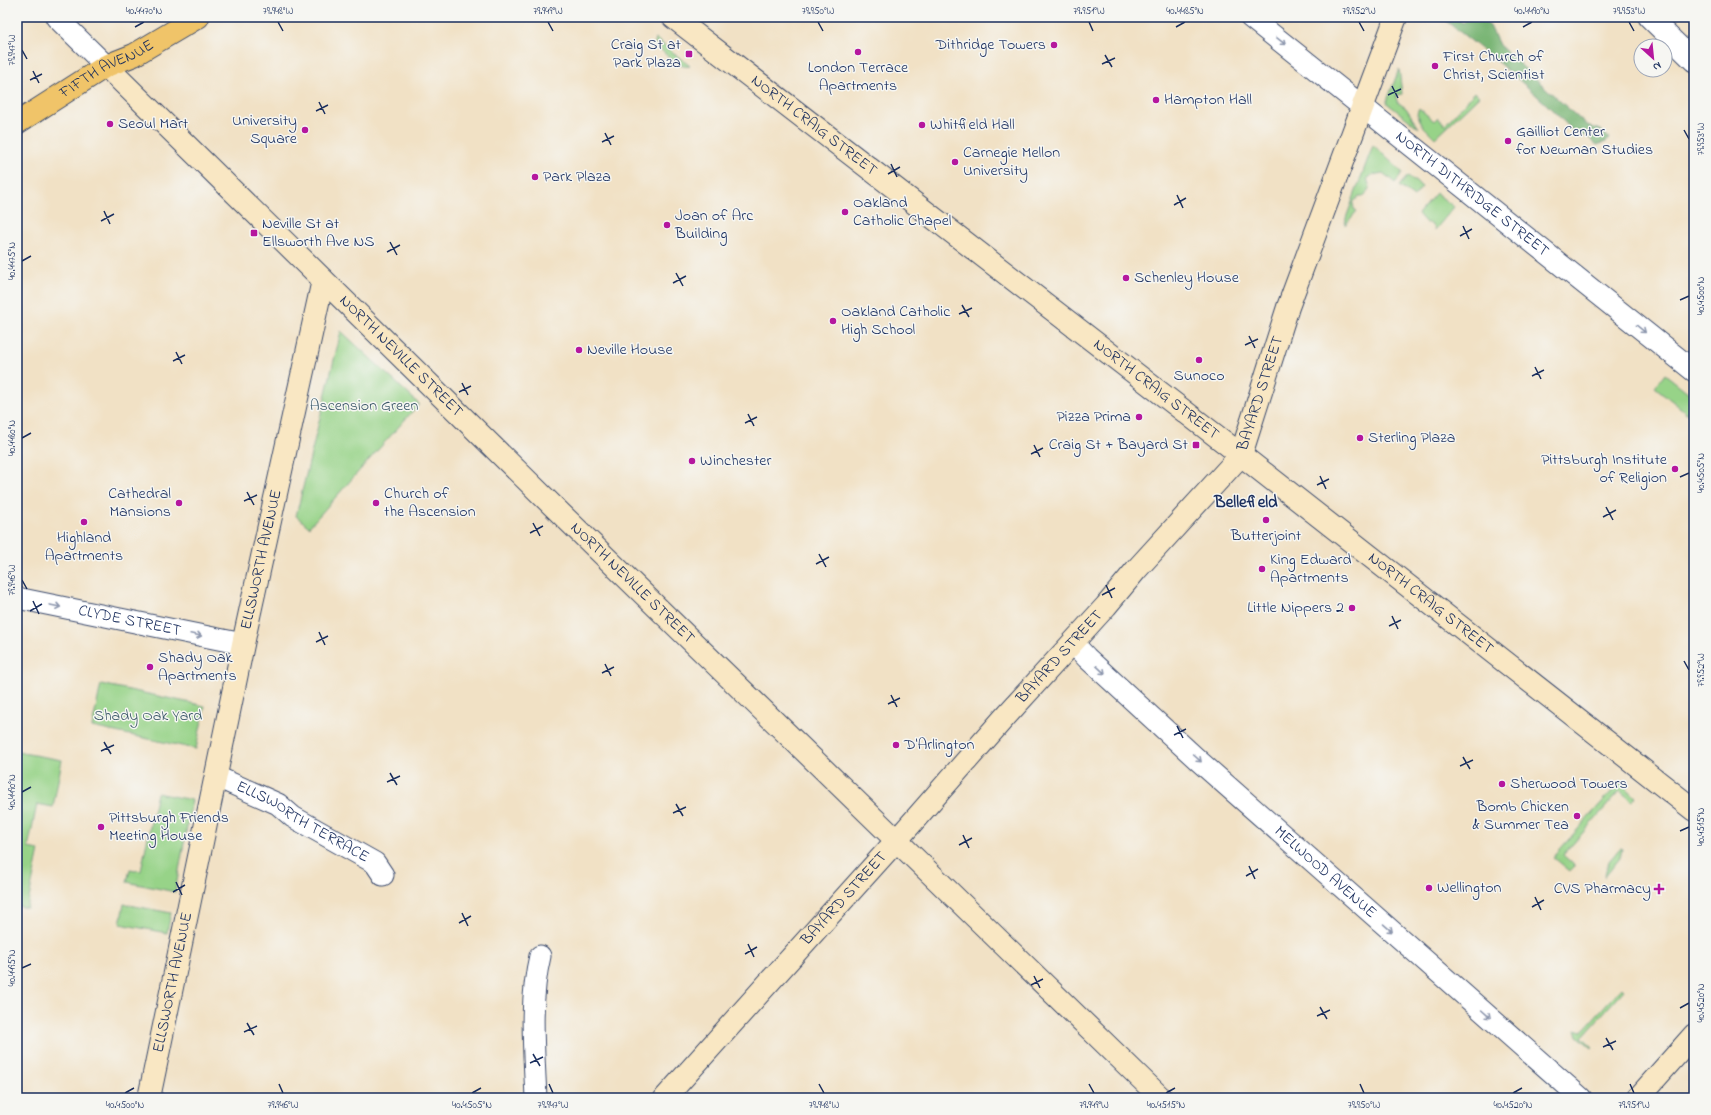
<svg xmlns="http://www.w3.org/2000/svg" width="1711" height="1115" viewBox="0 0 1711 1115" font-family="'Indie Flower',sans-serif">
	<rect width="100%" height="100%" fill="#f6f6f2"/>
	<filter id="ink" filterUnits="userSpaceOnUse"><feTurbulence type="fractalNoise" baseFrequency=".025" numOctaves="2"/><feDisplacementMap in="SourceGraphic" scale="8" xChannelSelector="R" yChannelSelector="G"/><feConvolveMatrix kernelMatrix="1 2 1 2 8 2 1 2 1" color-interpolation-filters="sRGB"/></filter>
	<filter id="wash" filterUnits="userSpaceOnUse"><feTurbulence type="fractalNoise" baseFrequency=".012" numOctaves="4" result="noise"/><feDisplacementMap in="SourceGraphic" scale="16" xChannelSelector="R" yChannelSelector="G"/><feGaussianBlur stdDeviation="0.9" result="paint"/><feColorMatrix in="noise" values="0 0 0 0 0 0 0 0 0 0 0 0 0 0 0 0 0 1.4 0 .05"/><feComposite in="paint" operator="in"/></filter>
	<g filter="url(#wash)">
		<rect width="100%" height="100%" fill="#f1e1c5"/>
		<g fill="#97d388" stroke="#598173">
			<path d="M656,39l34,27c-10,4 -29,-15 -35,-23z"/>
			<path d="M1399,69l3,25 -6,1 1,7 9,6 13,20 -31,-24 -1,-3z"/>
			<path d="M1475,92l4,4 -44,42 -13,-13 -5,-12 2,-5 15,13 3,-3 8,7z"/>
			<path d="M1373,145l30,28 -8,10 -12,-10 -11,2 -5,3 3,10 -6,8h-5l-6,7 1,6 3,2 -12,14 1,-7z"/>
			<path d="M1408,176l14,11 -8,10 -15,-11z"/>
			<path d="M1436,193l18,14 -19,23v-2l-7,-6 -1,2 -9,-10z"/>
			<path d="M341,331l78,73 -110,123 -13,-11z"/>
			<path d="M1665,374l29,23v22l-39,-32z"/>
			<path d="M101,684l104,22 -9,43 -104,-22z"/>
			<path d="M17,752l45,8 -9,47 -16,-3 -9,44 11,2 -12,58 -10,-2z"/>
			<path d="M1620,782l16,15 -4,4 -12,-10 -57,64 12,11 -5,5 -17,-14z"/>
			<path d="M157,793l35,7 -17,92 -48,-10 3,-13 11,2z"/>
			<path d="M1620,848l2,1 -2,9 -16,20 5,-17z"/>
			<path d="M124,904l47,9 -4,20 -47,-9z"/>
			<path d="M1621,988l3,2 -42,47 11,10 -1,1 -14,-12 -2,-7 6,2z"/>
		</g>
		<path fill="#79b574" stroke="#4a7269" d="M1441,17h14l8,6 6,-6h9l12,9 9,19 86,79 17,7 7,7 -3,4 -9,3 -10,-9 -11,-2c-41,-44 -88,-80 -135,-117z"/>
	</g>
	<g filter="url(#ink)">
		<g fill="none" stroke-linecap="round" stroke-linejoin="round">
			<g stroke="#3b4a6d" stroke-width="23">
				<g id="street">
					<path d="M56,17l50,49"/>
					<path id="s1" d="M1250,17l444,354"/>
					<path d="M1649,17l45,44"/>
					<path id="s2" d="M17,598l226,46"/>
					<path id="s3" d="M1073,643l14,15 112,103 382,337"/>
					<path id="s4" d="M217,777l61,27 15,13 82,46 8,12"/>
					<path d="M536,1098c-2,-48 -7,-96 4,-142"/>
				</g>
			</g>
			<g stroke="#3b4a6d" stroke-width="24">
				<g id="secondary">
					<path id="s5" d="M673,17l568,438 453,355"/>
					<path id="s6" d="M106,66l446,439 609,593"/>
					<path id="s7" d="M149,1098l97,-468 77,-350"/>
					<path id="s8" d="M665,1098l231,-257 108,-123 102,-112 30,-36 105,-115 47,-148 108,-290"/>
					<path d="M1638,1098l56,-63"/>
				</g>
			</g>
			<g stroke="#3b4a6d" stroke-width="24">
				<g id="highway">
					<path id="s9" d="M17,123l89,-57 28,-11 64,-38"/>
				</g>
			</g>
			<use href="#street" stroke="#fff" stroke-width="21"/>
			<use href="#secondary" stroke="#f9e7c3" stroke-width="22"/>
			<use href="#highway" stroke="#f0c469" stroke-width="22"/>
		</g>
		<defs><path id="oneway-shaft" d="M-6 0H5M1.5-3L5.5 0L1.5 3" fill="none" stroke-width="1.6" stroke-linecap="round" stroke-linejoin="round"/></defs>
		<g stroke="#8d97ae">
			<use href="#oneway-shaft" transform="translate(1281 41) rotate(38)"/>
			<use href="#oneway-shaft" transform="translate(1641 329) rotate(39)"/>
			<use href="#oneway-shaft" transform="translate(55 606) rotate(12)"/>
			<use href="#oneway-shaft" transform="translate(196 635) rotate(12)"/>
			<use href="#oneway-shaft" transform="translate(1101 670) rotate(43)"/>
			<use href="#oneway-shaft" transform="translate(1197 758) rotate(42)"/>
			<use href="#oneway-shaft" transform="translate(1388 928) rotate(41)"/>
			<use href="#oneway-shaft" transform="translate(1486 1014) rotate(42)"/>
		</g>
	</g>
	<path fill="none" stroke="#1b2f5e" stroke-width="1.5" d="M278,22l5,9M548,22l5,9M818,22l5,9M1089,22l4,9M1359,22l5,9M1629,22l5,9M135,27l9,-5M1176,27l9,-5M1523,27l9,-5M22,50l5,9M1105,55l7,12M1102,64l13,-6M33,71l6,12M30,80l12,-6M1392,86l6,12M1388,95l13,-6M319,102l6,12M316,111l12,-6M1684,130l5,9M605,133l6,12M602,142l12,-6M891,164l6,13M888,174l12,-7M1177,195l6,13M1174,205l12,-7M104,211l6,13M101,221l13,-7M1463,226l6,13M1460,236l12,-7M390,242l7,13M387,252l13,-7M22,261l9,-5M676,273l7,13M673,283l13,-7M1680,300l9,-4M962,305l7,12M959,314l13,-6M1249,336l6,12M1245,345l13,-6M176,352l6,12M173,361l12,-6M1535,367l6,12M1532,376l12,-6M462,383l6,12M459,392l12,-6M748,414l6,12M745,423l12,-6M22,438l9,-5M1034,445l6,12M1031,454l12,-6M1320,476l6,13M1680,477l9,-4M1317,485l12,-6M247,492l7,13M244,501l13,-6M1606,507l7,13M1603,517l13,-7M533,523l7,13M530,533l13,-7M819,554l7,13M816,564l13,-7M22,580l5,9M1106,585l6,13M1102,595l13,-7M33,601l6,13M30,611l12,-7M1392,616l6,13M1389,626l12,-6M319,632l6,13M316,642l12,-6M1684,661l5,9M605,664l6,12M602,673l12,-6M891,695l6,12M888,704l12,-6M1177,726l6,12M1174,735l12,-6M104,742l7,12M101,751l13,-6M1463,757l7,12M1460,766l13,-6M390,773l7,12M387,782l13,-6M22,792l9,-5M676,804l7,12M673,813l13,-6M1680,831l9,-4M963,835l6,13M959,845l13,-7M1249,866l6,13M1246,876l12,-7M176,882l6,13M173,892l12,-7M1535,897l6,13M1532,907l12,-7M462,913l6,13M459,923l12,-7M748,944l6,13M745,954l12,-7M22,968l9,-4M1034,976l6,12M1031,985l12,-6M1320,1007l7,12M1680,1008l9,-5M1317,1016l13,-6M247,1023l7,12M244,1032l13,-6M1606,1038l7,12M1603,1047l13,-6M533,1054l7,12M530,1063l13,-6M279,1084l4,9M549,1084l4,9M819,1084l5,9M1089,1084l5,9M1360,1084l4,9M1630,1084l4,9M125,1093l9,-5M472,1093l9,-5M1166,1093l9,-5M1513,1093l9,-5"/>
	<g fill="#b5179e" stroke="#f6f6f2" stroke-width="1.5">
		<circle cx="1054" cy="45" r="4"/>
		<circle cx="858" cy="52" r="4"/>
		<rect x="685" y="50" width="8" height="8" rx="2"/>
		<circle cx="1435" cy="66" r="4"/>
		<circle cx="1156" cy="100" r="4"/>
		<circle cx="110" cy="124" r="4"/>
		<circle cx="922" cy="125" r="4"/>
		<circle cx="305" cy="130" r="4"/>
		<circle cx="1508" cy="141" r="4"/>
		<circle cx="955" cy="162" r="4"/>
		<circle cx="535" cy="177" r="4"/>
		<circle cx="845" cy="212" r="4"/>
		<circle cx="667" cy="225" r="4"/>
		<rect x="250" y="229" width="8" height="8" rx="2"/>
		<circle cx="1126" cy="278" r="4"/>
		<circle cx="833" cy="321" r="4"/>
		<circle cx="579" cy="350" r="4"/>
		<circle cx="1199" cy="360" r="4"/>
		<circle cx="1139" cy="417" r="4"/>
		<circle cx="1360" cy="438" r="4"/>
		<rect x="1192" y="441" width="8" height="8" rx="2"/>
		<circle cx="692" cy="461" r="4"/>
		<circle cx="1675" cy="469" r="4"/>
		<circle cx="179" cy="503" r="4"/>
		<circle cx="376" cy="503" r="4"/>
		<circle cx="1266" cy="520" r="4"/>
		<circle cx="84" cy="522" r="4"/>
		<circle cx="1262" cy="569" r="4"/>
		<circle cx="1352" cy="608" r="4"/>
		<circle cx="150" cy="667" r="4"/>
		<circle cx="896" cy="745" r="4"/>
		<circle cx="1502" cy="784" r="4"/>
		<circle cx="1577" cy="816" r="4"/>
		<circle cx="101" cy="827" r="4"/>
		<circle cx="1429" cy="888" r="4"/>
		<path d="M1657 883h4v4h4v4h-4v4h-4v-4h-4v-4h4z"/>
	</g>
	<g text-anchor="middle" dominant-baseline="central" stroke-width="3" stroke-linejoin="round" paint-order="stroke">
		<g font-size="16" fill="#1b2f5e" stroke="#f6f6f2" text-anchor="start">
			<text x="681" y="45" text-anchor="end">Craig St at<tspan x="681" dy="18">Park Plaza</tspan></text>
			<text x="1046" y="45" text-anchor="end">Dithridge Towers</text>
			<text x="1443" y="57">First Church of<tspan x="1443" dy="18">Christ, Scientist</tspan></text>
			<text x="858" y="68" text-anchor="middle">London Terrace<tspan x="858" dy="18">Apartments</tspan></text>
			<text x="1164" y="100">Hampton Hall</text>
			<text x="297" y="121" text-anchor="end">University<tspan x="297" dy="18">Square</tspan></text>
			<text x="118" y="124">Seoul Mart</text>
			<text x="930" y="125">Whitfield Hall</text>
			<text x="1516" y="132">Gailliot Center<tspan x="1516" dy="18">for Newman Studies</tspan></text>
			<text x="963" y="153">Carnegie Mellon<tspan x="963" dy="18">University</tspan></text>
			<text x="543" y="177">Park Plaza</text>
			<text x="853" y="203">Oakland<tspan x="853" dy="18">Catholic Chapel</tspan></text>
			<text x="675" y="216">Joan of Arc<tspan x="675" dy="18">Building</tspan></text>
			<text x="262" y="224">Neville St at<tspan x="262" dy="18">Ellsworth Ave NS</tspan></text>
			<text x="1134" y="278">Schenley House</text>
			<text x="841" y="312">Oakland Catholic<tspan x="841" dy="18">High School</tspan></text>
			<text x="587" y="350">Neville House</text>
			<text x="1199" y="376" text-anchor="middle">Sunoco</text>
			<text x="1131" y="417" text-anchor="end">Pizza Prima</text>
			<text x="1368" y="438">Sterling Plaza</text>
			<text x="1188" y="445" text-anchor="end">Craig St + Bayard St</text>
			<text x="1667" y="460" text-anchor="end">Pittsburgh Institute<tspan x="1667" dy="18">of Religion</tspan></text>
			<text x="700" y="461">Winchester</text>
			<text x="171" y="494" text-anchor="end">Cathedral<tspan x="171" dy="18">Mansions</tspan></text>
			<text x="384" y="494">Church of<tspan x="384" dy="18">the Ascension</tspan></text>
			<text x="1266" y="536" text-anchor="middle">Butterjoint</text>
			<text x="84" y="538" text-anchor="middle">Highland<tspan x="84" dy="18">Apartments</tspan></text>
			<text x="1270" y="560">King Edward<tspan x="1270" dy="18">Apartments</tspan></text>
			<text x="1344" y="608" text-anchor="end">Little Nippers 2</text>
			<text x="158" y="658">Shady Oak<tspan x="158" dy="18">Apartments</tspan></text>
			<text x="904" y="745">D'Arlington</text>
			<text x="1510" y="784">Sherwood Towers</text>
			<text x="1569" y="807" text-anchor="end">Bomb Chicken<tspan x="1569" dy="18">&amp; Summer Tea</tspan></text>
			<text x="109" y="818">Pittsburgh Friends<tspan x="109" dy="18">Meeting House</tspan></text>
			<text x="1437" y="888">Wellington</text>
			<text x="1651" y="889" text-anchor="end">CVS Pharmacy</text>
		</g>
		<g font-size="16" fill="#1b2f5e" stroke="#f6f6f2">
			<text stroke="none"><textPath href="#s9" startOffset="105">FIFTH AVENUE</textPath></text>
			<text stroke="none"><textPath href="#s5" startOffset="178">NORTH CRAIG STREET</textPath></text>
			<text stroke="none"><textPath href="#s1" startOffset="284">NORTH DITHRIDGE STREET</textPath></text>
			<text stroke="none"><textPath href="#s6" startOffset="414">NORTH NEVILLE STREET</textPath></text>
			<text stroke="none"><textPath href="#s5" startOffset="610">NORTH CRAIG STREET</textPath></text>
			<text stroke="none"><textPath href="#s8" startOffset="928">BAYARD STREET</textPath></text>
			<text stroke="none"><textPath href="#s7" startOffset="550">ELLSWORTH AVENUE</textPath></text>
			<text stroke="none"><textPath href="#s6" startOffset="738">NORTH NEVILLE STREET</textPath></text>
			<text stroke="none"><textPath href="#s5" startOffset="958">NORTH CRAIG STREET</textPath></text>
			<text stroke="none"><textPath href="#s2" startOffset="115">CLYDE STREET</textPath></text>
			<text stroke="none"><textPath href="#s8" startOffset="592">BAYARD STREET</textPath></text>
			<text stroke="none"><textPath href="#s4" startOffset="97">ELLSWORTH TERRACE</textPath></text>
			<text stroke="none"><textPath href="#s3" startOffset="341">MELWOOD AVENUE</textPath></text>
			<text stroke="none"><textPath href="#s8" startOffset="268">BAYARD STREET</textPath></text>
			<text stroke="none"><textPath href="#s7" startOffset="118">ELLSWORTH AVENUE</textPath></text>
		</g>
		<g font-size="16" fill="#3a5868" stroke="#f6f6f2">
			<text x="364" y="406">Ascension Green</text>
			<text x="148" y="716">Shady Oak Yard</text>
		</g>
		<g font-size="17" font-weight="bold" fill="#1b2f5e" stroke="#f6f6f2">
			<text x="1246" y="502">Bellefield</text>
		</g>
	</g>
	<rect width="1711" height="1115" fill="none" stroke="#f6f6f2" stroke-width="44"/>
	<g transform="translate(1653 58) rotate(153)"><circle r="19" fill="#f6f6f2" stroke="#9ea6b7"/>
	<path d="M0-3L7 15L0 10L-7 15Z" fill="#b5179e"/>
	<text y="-6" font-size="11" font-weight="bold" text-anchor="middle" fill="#1b2f5e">N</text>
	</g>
	<rect x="22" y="22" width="1667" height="1071" fill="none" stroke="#1b2f5e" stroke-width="1.5"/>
	<g font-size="10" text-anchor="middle" fill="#1b2f5e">
		<text x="144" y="14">40.4470°N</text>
		<text x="278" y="14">79.948°W</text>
		<text x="548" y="14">79.949°W</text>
		<text x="818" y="14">79.950°W</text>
		<text x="1089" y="14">79.951°W</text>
		<text x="1185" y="14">40.4485°N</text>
		<text x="1359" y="14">79.952°W</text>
		<text x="1532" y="14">40.4490°N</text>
		<text x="1629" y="14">79.953°W</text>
		<text transform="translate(11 50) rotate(-90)" y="4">79.947°W</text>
		<text transform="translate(1700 139) rotate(-90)" y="4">79.953°W</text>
		<text transform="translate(11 261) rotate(-90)" y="4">40.4475°N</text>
		<text transform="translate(1700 296) rotate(-90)" y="4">40.4500°N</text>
		<text transform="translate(11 438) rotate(-90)" y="4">40.4480°N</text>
		<text transform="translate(1700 473) rotate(-90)" y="4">40.4505°N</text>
		<text transform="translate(11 580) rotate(-90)" y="4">79.946°W</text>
		<text transform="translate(1700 670) rotate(-90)" y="4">79.952°W</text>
		<text transform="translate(11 792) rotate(-90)" y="4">40.4490°N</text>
		<text transform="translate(1700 827) rotate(-90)" y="4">40.4515°N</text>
		<text transform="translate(11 968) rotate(-90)" y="4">40.4495°N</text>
		<text transform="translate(1700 1003) rotate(-90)" y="4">40.4520°N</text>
		<text x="125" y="1108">40.4500°N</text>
		<text x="283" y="1108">79.946°W</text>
		<text x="472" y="1108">40.4505°N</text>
		<text x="553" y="1108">79.947°W</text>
		<text x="824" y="1108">79.948°W</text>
		<text x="1094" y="1108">79.949°W</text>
		<text x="1166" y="1108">40.4515°N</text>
		<text x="1364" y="1108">79.950°W</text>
		<text x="1513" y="1108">40.4520°N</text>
		<text x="1634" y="1108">79.951°W</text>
	</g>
</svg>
